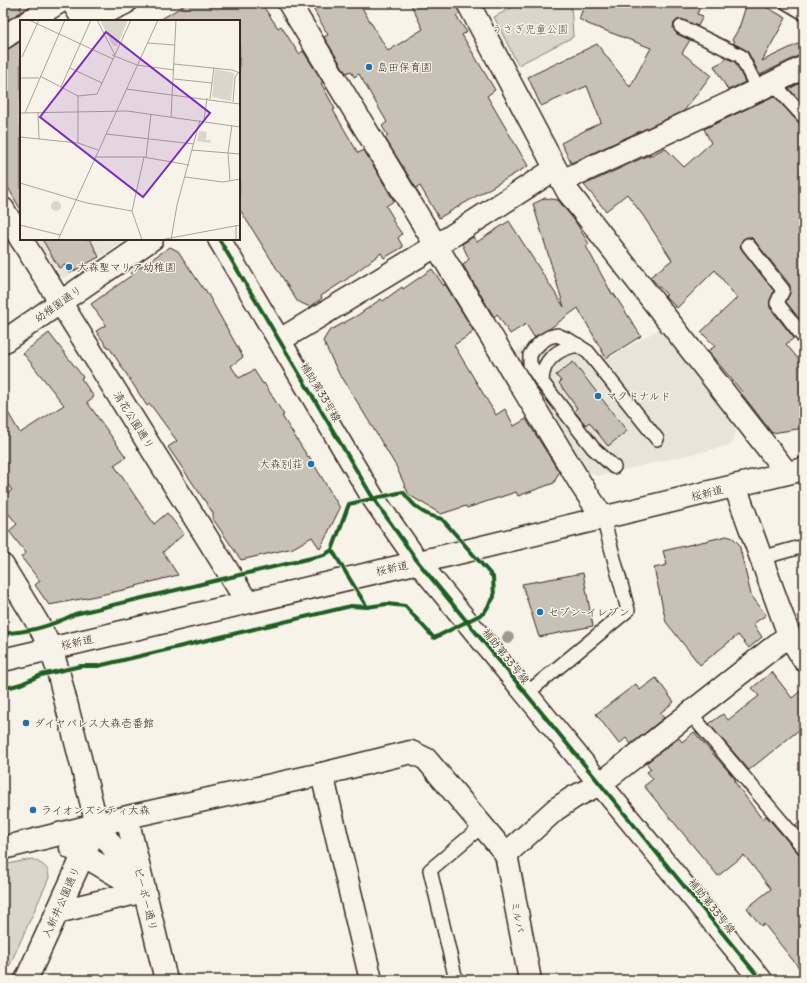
<svg xmlns="http://www.w3.org/2000/svg" width="807" height="983" viewBox="0 0 807 983" font-family="Delius,'Klee One',sans-serif">
	<rect width="100%" height="100%" fill="#f7f3e8"/>
	<filter id="ink" filterUnits="userSpaceOnUse"><feTurbulence type="fractalNoise" baseFrequency=".025" numOctaves="2"/><feDisplacementMap in="SourceGraphic" scale="8" xChannelSelector="R" yChannelSelector="G"/><feConvolveMatrix kernelMatrix="1 2 1 2 8 2 1 2 1" color-interpolation-filters="sRGB"/></filter>
	<g filter="url(#ink)">
		<g fill="#e9e4d9">
			<path d="M37,239h88l-21,16 -42,24z"/>
			<path d="M662,327l76,100 -7,18 -134,31 -11,-6 -72,-117 36,-23 20,4 11,6 25,20z"/>
		</g>
		<g fill="#dbd6cb" stroke="#8b8074">
			<path d="M521,3h50l2,34 -55,28 -24,-48z"/>
			<path d="M32,859c10,5 17,7 17,19l-46,102v-115z"/>
		</g>
		<g fill="#c8c1b6" stroke="#3b2a1e">
			<path d="M3,3h18v9l-18,11z"/>
			<path d="M188,3h73l17,25 3,-2 18,28 4,-3 20,31 -2,1 14,26 -2,1 25,43 6,-3 30,51 -8,5 8,13 -2,1 10,14 -4,4 5,9 -19,11 -3,-5 -34,26 -26,17 1,2 -12,9 -13,-6 -58,-93v-187h-81z"/>
			<path d="M310,3h49l29,48 35,-22 -13,-26h46l4,11 -4,2 11,16 -5,3 33,55 -8,6 41,70 -89,52 -19,-32 -4,2 -31,-50 3,-2 -6,-10 5,-4 -28,-48 -5,3 -3,-6 -5,2 -22,-36 4,-2z"/>
			<path d="M585,3h117l-5,11 6,2 -5,10 -17,-7 -4,1 -3,3 -1,5 4,6 13,6 -8,13 29,22 -27,36 -113,52 -10,-20 40,-21 -14,-36 -46,20 -13,-29 69,-33 33,43 21,-39 -63,-24 -9,-5z"/>
			<path d="M747,3h12l27,15 -24,43 42,-20v14l-6,1 -38,19 -12,-23 -4,-3 -11,-6 2,-2 -3,-1 7,-12z"/>
			<path d="M21,41v169l-18,-31v-129l7,-2z"/>
			<path d="M726,58l9,4 10,20 -17,8 -14,-24 10,-5z"/>
			<path d="M804,81v24l-15,-16z"/>
			<path d="M774,96l24,26 6,3v200l-18,-23 4,-9v-8l-36,-45 -3,-3h-4l-4,2 -3,7 2,4 32,41 -4,9v8l24,30 -8,6 18,22v62l-32,5 -30,-39 1,-1 -35,-42 7,-5 -14,-14 36,-34 -22,-28 -38,38 -12,-12 2,-1 -17,-18 22,-17 -28,-43 -17,-23 -21,17 -22,-26 67,-31 -3,3 17,-9 19,19 27,-24 -7,-14z"/>
			<path d="M545,198l13,2 17,21 14,23 -3,2 26,48h2l27,42 -35,22 -28,-50 -29,21 -15,8 -8,-13 -16,10 -13,-20 -3,3 -31,-52 6,-6 -7,-15 11,-7 4,5 32,-21 55,86 -31,-103z"/>
			<path d="M42,239h48l9,18 -29,16 -5,-8 -6,3z"/>
			<path d="M170,247l8,4 26,39 1,-1 38,68 -12,9 8,12 15,-8 9,14 1,-1 20,32 -2,1 26,41 1,-1 31,52 -20,41 -8,-12 -19,11 -52,12 -28,-41v-6l-45,-66 9,-6 -27,-37 -3,2 -38,-59 -1,1 -12,-17 10,-6 -15,-21 41,-29 -1,-2z"/>
			<path d="M432,269l12,17 1,-2 28,46 -2,4 -17,11 42,70 9,-6 9,17 12,-7 33,53 -5,11 -36,13 -2,-4 -49,16 -1,-2 -25,8 -32,-19 -13,-29 -54,-89 -1,1 -18,-37 6,-10 29,-16 23,-16 2,2 19,-14 1,2z"/>
			<path d="M49,333l34,44 -2,1 13,19 -7,5 39,55 -12,8 40,59 13,-11 17,21 -21,18 15,23 -42,11 1,1 -51,11 -37,7 -14,-20 5,-4 -19,-24 5,-4 -17,-22 8,-7 -14,-17v-10l9,-7 -9,-11v-75l17,29 44,-28 -41,-52z"/>
			<path d="M573,362l54,69 -19,15 -19,-24 -3,3 -12,-14 3,-3 -18,-25 2,-2 -5,-6z"/>
			<path d="M727,536l6,2 6,6 12,51 15,20 -13,9 9,13 -13,11 -11,-13 -38,30 -34,-43 -12,-54 13,-3 -4,-14z"/>
			<path d="M583,573l10,53 -54,11 -17,-53z"/>
			<path d="M772,672l20,26 12,-10v38l-55,44 -40,-46 14,-10 5,6 31,-24 -7,-8z"/>
			<path d="M656,678l18,24 -14,11 4,5 -33,26 -5,-6 -7,6 -23,-30 40,-30 4,6z"/>
			<path d="M694,732l42,48 -2,1 28,38 4,-3 32,37 6,3v118l-40,-50 -3,2 -14,-18 24,-19 -27,-34 -26,21 -74,-90 9,-7 -6,-7 4,-3 -5,-6 33,-25 3,4z"/>
			<path d="M804,819v17l-9,-11z"/>
		</g>
		<g fill="none" stroke-linecap="round" stroke-linejoin="round">
			<g stroke="#3b2a1e" stroke-width="16">
				<g id="service">
					<path d="M787,3l17,10"/>
					<path d="M681,27l60,29 17,34"/>
					<path d="M773,83l31,34"/>
					<path d="M748,245l35,45 -6,13 27,35"/>
					<path d="M542,382c0,-22 15,-33 36,-37"/>
					<path d="M614,467l-21,-19 -51,-66 -12,-18v-9l4,-6 7,-7 8,-5 8,-2 12,5 19,12 69,87"/>
					<path d="M761,558l43,-12"/>
					<path d="M526,694l102,-84 -25,-92"/>
					<path d="M690,713l114,135"/>
					<path d="M456,980l-26,-110 52,-44"/>
				</g>
			</g>
			<g stroke="#3b2a1e" stroke-width="25">
				<g id="minor">
					<path d="M289,3l293,483 21,32"/>
					<path d="M468,3l100,189 219,281"/>
					<path d="M29,21l29,-18"/>
					<path d="M87,21l38,-18"/>
					<path d="M3,38l18,-12"/>
					<path d="M562,181l211,-98 31,-16"/>
					<path d="M3,209l18,30"/>
					<path d="M21,239l226,363"/>
					<path d="M3,342l149,-103"/>
					<path d="M735,486l54,149 15,25"/>
					<path d="M3,566l37,61 11,22 7,22 39,154 47,66"/>
					<path d="M322,774l49,206"/>
					<path d="M127,818l39,162"/>
					<path d="M3,848l129,-32 190,-42 89,-22 15,7 80,95 24,126"/>
					<path d="M71,848l66,39"/>
					<path d="M506,854l50,-45 18,-12 26,-13"/>
					<path d="M57,912l87,-21"/>
					<path d="M26,980l71,-155"/>
				</g>
			</g>
			<g stroke="#3b2a1e" stroke-width="25">
				<g id="tertiary">
					<path d="M73,3l11,18"/>
					<path d="M219,239l154,259 45,64 343,418"/>
					<path d="M280,340l167,-101 108,-70"/>
					<path d="M3,660l467,-110 334,-81"/>
					<path d="M600,784l189,-149"/>
				</g>
			</g>
			<use href="#service" stroke="#f7f3e8" stroke-width="13"/>
			<use href="#minor" stroke="#f7f3e8" stroke-width="22"/>
			<use href="#tertiary" stroke="#f7f3e8" stroke-width="22"/>
			<g stroke="#f7f3e8" stroke-width="6">
				<g id="cycleway">
					<path d="M219,239l154,259 45,64 343,418"/>
					<path d="M332,550l35,57"/>
					<path d="M3,633c25,0 50,-8 72,-19l249,-59 8,-5 17,-46 54,-12c12,15 19,23 39,27l51,58 1,20 -10,16 -50,25 -29,-32 -18,-2 -20,3 -16,-1 -253,60h-17l-40,9 -20,9 -18,5"/>
				</g>
			</g>
			<use href="#cycleway" stroke="#1b5e20" stroke-width="4"/>
		</g>
		<circle fill="#a1978c" cx="508" cy="638" r="6"/>
	</g>
	<g fill="#1f6fb2" stroke="#f7f3e8" stroke-width="1.5">
		<circle cx="369" cy="67" r="4"/>
		<circle cx="69" cy="267" r="4"/>
		<circle cx="598" cy="396" r="4"/>
		<circle cx="311" cy="464" r="4"/>
		<circle cx="540" cy="612" r="4"/>
		<circle cx="26" cy="723" r="4"/>
		<circle cx="33" cy="810" r="4"/>
	</g>
	<g text-anchor="middle" dominant-baseline="central" stroke-width="3" stroke-linejoin="round" paint-order="stroke">
		<g font-size="11" fill="#5b4c41" stroke="#f7f3e8">
			<text x="530" y="29">うさぎ児童公園</text>
		</g>
		<g font-size="11" fill="#3b2a1e" stroke="#f7f3e8" text-anchor="start">
			<text x="377" y="67">島田保育園</text>
			<text x="77" y="267">大森聖マリア幼稚園</text>
			<text x="606" y="396">マクドナルド</text>
			<text x="303" y="464" text-anchor="end">大森別荘</text>
			<text x="548" y="612">セブン-イレブン</text>
			<text x="34" y="723">ダイヤパレス大森壱番館</text>
			<text x="41" y="810">ライオンズシティ大森</text>
		</g>
		<g font-size="11" fill="#3b2a1e" stroke="#f7f3e8">
			<text transform="translate(58 304) rotate(-35)">幼稚園通り</text>
			<text transform="translate(321 392) rotate(59)">補助第33号線</text>
			<text transform="translate(134 420) rotate(58)">清花公園通り</text>
			<text transform="translate(707 493) rotate(-14)">桜新道</text>
			<text transform="translate(392 568) rotate(-13)">桜新道</text>
			<text transform="translate(77 642) rotate(-13)">桜新道</text>
			<text transform="translate(506 656) rotate(51)">補助第33号線</text>
			<text transform="translate(146 899) rotate(76)">ピーポー通り</text>
			<text transform="translate(61 902) rotate(-66)">入新井公園通り</text>
			<text transform="translate(712 906) rotate(51)">補助第33号線</text>
			<text transform="translate(518 917) rotate(79)">ミルパ</text>
		</g>
	</g>
	<g transform="translate(20 20)">
		<rect width="220" height="220" fill="#f7f3e8"/>
		<path d="M80,0h28l-11,26h-4zM195,49l19,4 -3,28 -19,-4zM179,111l8,1 -1,8h5l-1,3 -13,-2zM31 186a5 5 0 1 1 10 0a5 5 0 1 1-10 0Z" fill="#dbd6cb"/>
		<path fill="none" stroke="#aca397" stroke-width="1" d="M9,0l84,39M77,0l18,35M127,23l28,2M92,35l25,10 37,5M2,37l17,-37M154,44l58,6 8,3M50,48l32,15M20,56l38,20 19,-2 34,-74M0,58h19M154,59l38,4M41,67l30,-67M106,69l114,15M190,79l4,-32M213,82l2,-25 3,-4M18,92l1,27M0,93l107,-2 113,16M5,93l40,-93M151,97l5,-97M184,100l3,-22M86,114l88,10M0,117l58,6 20,7M58,123v-47M172,130l48,4M75,137h48l46,8M126,137l5,-43M165,157l38,5 17,-3M210,161l-2,-28 4,-28M0,163l67,20 45,8M0,205l40,10M216,205v15M38,220l100,-220M122,220l-10,-29 12,-54M140,220l80,-15M151,220l6,-35 23,-85"/>
		<path fill="#7b2cbf" fill-opacity="0.15" stroke="#7b2cbf" stroke-width="2" d="M86,12l104,81 -67,84 -103,-80z"/>
		<rect width="220" height="220" fill="none" stroke="#3b2a1e" stroke-width="2"/>
	</g>
	<rect width="807" height="983" fill="none" stroke="#f7f3e8" stroke-width="16"/>
	<rect x="8" y="8" width="791" height="967" fill="none" stroke="#3b2a1e" stroke-width="1.5" filter="url(#ink)"/>
</svg>
